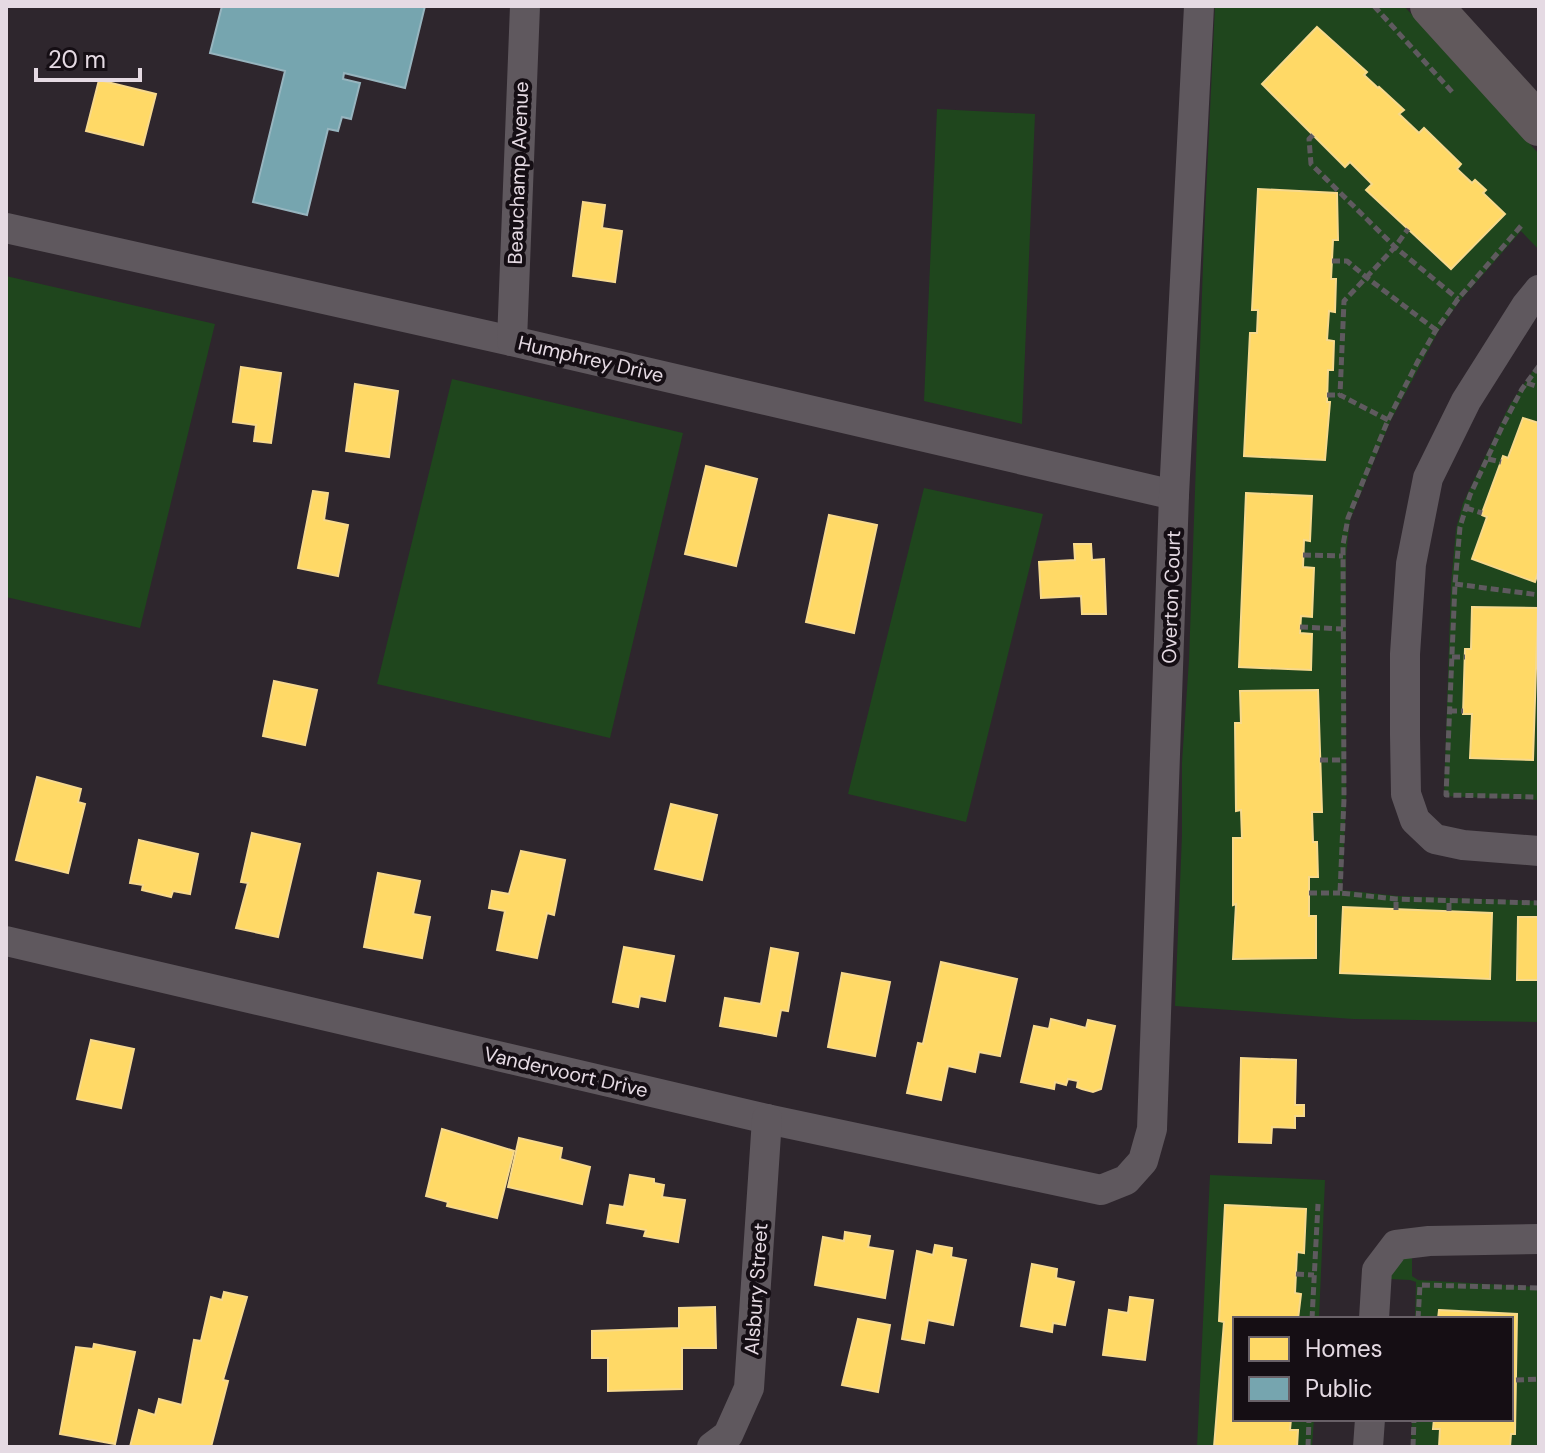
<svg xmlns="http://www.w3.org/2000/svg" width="1545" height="1453" viewBox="0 0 1545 1453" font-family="'DM Sans',sans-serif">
	<rect width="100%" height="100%" fill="#2e262d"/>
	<g fill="#1f461d">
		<path d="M1215,6h189l135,148v96l-18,-19 -62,71 -21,30 -48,90 -40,98 -4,35v243l-4,92 56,6 141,5v121l-186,-3 -178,-13 7,-171v-73l7,-102 15,-423z"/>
		<path d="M937,109l98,5 -13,310 -98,-23z"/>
		<path d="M6,276l209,48 -75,304 -134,-31z"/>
		<path d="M1539,362v438l-95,-4 7,-212 5,-55 7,-26 46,-97z"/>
		<path d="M452,379l231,54 -73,305 -233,-54z"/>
		<path d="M924,488l119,26 -77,308 -118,-28z"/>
		<path d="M1210,1175l115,5 -6,139h-84v100h79l-2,28h-115z"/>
		<path d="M1412,1252v24l6,4 121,7v160h-128l1,-28h99v-100h-96l1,-37 -6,-2 -21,-1 6,-17z"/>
	</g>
	<g fill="#ffd966" stroke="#f7d98c" stroke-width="2">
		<path d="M1317,27l50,45 -3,3 14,13 1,-1 25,23 -5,4 20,19 5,-5 37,36 -4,5 15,14 3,-3 11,10 -3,3 22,21 -54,55 -85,-79 6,-6 -22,-22 -5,5 -83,-83z"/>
		<path d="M99,80l57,14 -13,51 -57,-14z"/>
		<path d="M1258,189l79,4 1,47h-5l-2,39h5l-1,33 -6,-1 -2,29 7,1 -1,29h-5l-1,32h3l-5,58 -81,-4 6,-123h7l1,-23h-6z"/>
		<path d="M583,202l22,3 -3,23 20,3 -7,51 -42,-6z"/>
		<path d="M241,367l40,6 -10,70 -17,-2 2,-16 -23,-3z"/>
		<path d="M355,384l43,7 -9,66 -43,-6z"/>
		<path d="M1523,418l16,5v146l-4,13 -63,-23 15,-42 -5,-2v-2l21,-57 5,2z"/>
		<path d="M706,466l51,13 -21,87 -51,-12z"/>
		<path d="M313,491l15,2 -4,27 24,5 -10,51 -40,-8z"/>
		<path d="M1246,493l66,3 -2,45 -6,-1 -1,27 11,1 -2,49 -11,-1 -1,17 12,1 -1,36 -72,-3z"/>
		<path d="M829,515l48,10 -23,108 -48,-11z"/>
		<path d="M1074,544h17l1,16 12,-1 2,55h-24l-1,-18 -40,2 -2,-36 36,-2z"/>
		<path d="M1472,607l66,1 -5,152 -63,-2 2,-44h-9l2,-65h6z"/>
		<path d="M274,681l43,9 -12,55 -42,-9z"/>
		<path d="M1318,690l4,122h-10l1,30h4l1,35h-9v39h7v42l-83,1 3,-55 -3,1v-67h9l-1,-28 -5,1 -1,-88h6l-1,-32z"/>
		<path d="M37,777l44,12 -3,13 7,2 -17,69 -52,-13z"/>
		<path d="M671,804l46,11 -15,65 -47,-11z"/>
		<path d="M252,833l48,11 -22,93 -42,-9 12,-45 -7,-1z"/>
		<path d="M139,840l59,14 -8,40 -17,-3 -2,6 -29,-7 1,-5 -13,-2z"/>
		<path d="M521,851l44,9 -11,55 -7,-2 -10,45 -40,-8 8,-39 -16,-3 3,-17 17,3z"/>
		<path d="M378,873l42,8 -7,33 17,3 -8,41 -58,-11z"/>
		<path d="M1343,907l149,6 -2,66 -150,-6z"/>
		<path d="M1518,917h21v63h-22z"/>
		<path d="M624,947l50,9 -9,45 -25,-5 -2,11 -25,-5z"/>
		<path d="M771,948l27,5 -10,58 -7,-1 -5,26 -56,-10 5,-28 36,6z"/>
		<path d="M941,962l76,17 -17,77 -21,-4 -4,20 -27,-6 -7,34 -34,-7 11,-50 5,1z"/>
		<path d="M842,973l48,9 -15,74 -47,-9z"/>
		<path d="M1051,1019l35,9 2,-8 27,6 -14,63 -8,3 -11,-3 -5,-2 1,-6 -10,-2 -2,6 -11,-3 -1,7 -33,-7 13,-56 15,3z"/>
		<path d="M91,1040l43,9 -13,59 -44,-9z"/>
		<path d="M1241,1058l55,2 -1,45h9v11h-9v12l-23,-1 -1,16 -32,-1z"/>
		<path d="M442,1129l72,22 -17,67 -50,-12 1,-4 -22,-6z"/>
		<path d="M519,1138l43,10 -2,11 30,8 -8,37 -74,-17z"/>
		<path d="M630,1175l24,4v4l10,2 -2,12 23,3 -7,42 -34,-6 2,-6 -39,-7 3,-18 14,2z"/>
		<path d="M1225,1205l81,4 -2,44 -7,-1 -2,41 6,1 -3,25h-63v100h56l-1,11h8l-1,17h-83l10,-125 -5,-1z"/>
		<path d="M845,1232l25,4 -2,11 25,4 -8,47 -70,-13 8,-48 21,4z"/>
		<path d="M935,1245l17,3 -1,9 15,3 -13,65 -25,-5 -4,23 -22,-4 15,-88 16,4z"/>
		<path d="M1032,1264l25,5 -1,9 18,4 -9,43 -12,-2 -1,9 -31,-6z"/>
		<path d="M224,1292l23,5 -24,83 5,1 -17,66h-81l9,-37 16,5 4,-16 23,6 12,-65 7,1 10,-44 11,3z"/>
		<path d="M1130,1297l23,3 -8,60 -42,-5 6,-45 19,3z"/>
		<path d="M715,1307l1,41h-34v41l-74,2v-33h-16v-27l87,-3v-20z"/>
		<path d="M1439,1310l78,4 -2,120h-4l-1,13h-71l1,-18h-7l1,-10h77v-100h-73z"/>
		<path d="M858,1319l32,6 -12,67 -36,-7z"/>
		<path d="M94,1344l41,8 -20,92 -55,-10 16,-87 17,2z"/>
	</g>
	<path fill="#76a5af" stroke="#97b5bf" stroke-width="2" d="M222,6h203l-20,82 -61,-15 -1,6 17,4 -9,36 -9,-2 -4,14 -10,-2 -21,86 -54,-13 32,-131 -75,-18z"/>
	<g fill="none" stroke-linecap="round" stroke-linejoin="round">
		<g stroke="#5f5a5f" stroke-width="5" stroke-dasharray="8 4" stroke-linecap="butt">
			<path d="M1374,6l80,88"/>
			<path d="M1313,135l-4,4 2,25 84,83 63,52"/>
			<path d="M1521,226l-63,73 -22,31 -18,31 -30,59 -40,98 -5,27 1,254 -4,94 56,6 143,4"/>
			<path d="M1332,261h15l19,16 70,53"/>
			<path d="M1539,366l-17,23 -20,38 -32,68 -10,32 -5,57 -9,211 93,2"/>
			<path d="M1527,383l12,4"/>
			<path d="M1327,395h13"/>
			<path d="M1388,420l-48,-25 4,-94 51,-54 13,-18"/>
			<path d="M1488,459l13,3"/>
			<path d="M1466,508l16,5"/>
			<path d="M1303,555l40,1"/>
			<path d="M1455,584l84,11"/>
			<path d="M1300,627l43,2"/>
			<path d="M1452,657h13"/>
			<path d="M1449,711h14"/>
			<path d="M1320,760h23"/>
			<path d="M1309,893h31"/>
			<path d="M1396,910v-11"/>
			<path d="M1449,911v-10"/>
			<path d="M1296,1274l18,1"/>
			<path d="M1312,1319l6,-115"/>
			<path d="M1418,1319l2,-34 119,3"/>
			<path d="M1516,1380l23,-1"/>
			<path d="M1308,1447l1,-28"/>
			<path d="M1413,1447l1,-28"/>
		</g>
		<g stroke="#5f585e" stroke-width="30">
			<path d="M6,228l506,113 662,154"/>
			<path d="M1539,290l-13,16 -60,95 -38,77 -17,86 -6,90v81l1,59 9,26 20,19 28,6 76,6"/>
			<path d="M512,341l13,-335"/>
			<path d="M6,941l761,178 334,71 25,-10 17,-19 9,-32 22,-634 25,-489"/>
			<path d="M1374,1319l3,-49 19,-25 33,-4 110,-2"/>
			<path d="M712,1447l16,-12 21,-47 18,-269"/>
			<path d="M1368,1447l2,-28"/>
		</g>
		<path stroke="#61595c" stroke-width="42" d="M1431,6l108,119"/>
	</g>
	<g text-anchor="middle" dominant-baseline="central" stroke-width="8" stroke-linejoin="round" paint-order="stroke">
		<g font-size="20" fill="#e5dae3" stroke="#150e14">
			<text transform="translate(518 173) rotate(-88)">Beauchamp Avenue</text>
			<text transform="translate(591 359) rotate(13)">Humphrey Drive</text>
			<text transform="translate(1171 597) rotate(-88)">Overton Court</text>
			<text transform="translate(566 1072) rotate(13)">Vandervoort Drive</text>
			<text transform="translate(756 1289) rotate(-86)">Alsbury Street</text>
		</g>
	</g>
	<rect width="1545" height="1453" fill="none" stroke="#e5dae3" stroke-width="16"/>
	<rect x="1233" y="1317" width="280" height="104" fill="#150e14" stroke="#686067" stroke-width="2"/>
	<rect x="1249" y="1337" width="40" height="24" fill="#ffd966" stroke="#686067" stroke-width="2"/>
	<text x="1305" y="1357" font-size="24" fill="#e5dae3">Homes</text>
	<rect x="1249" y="1377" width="40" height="24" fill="#76a5af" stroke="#686067" stroke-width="2"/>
	<text x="1305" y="1397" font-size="24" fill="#e5dae3">Public</text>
	<path d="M36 68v12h104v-12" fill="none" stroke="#e5dae3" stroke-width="4"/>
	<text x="48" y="68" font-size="24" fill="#e5dae3" stroke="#150e14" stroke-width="6" paint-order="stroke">20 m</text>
</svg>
